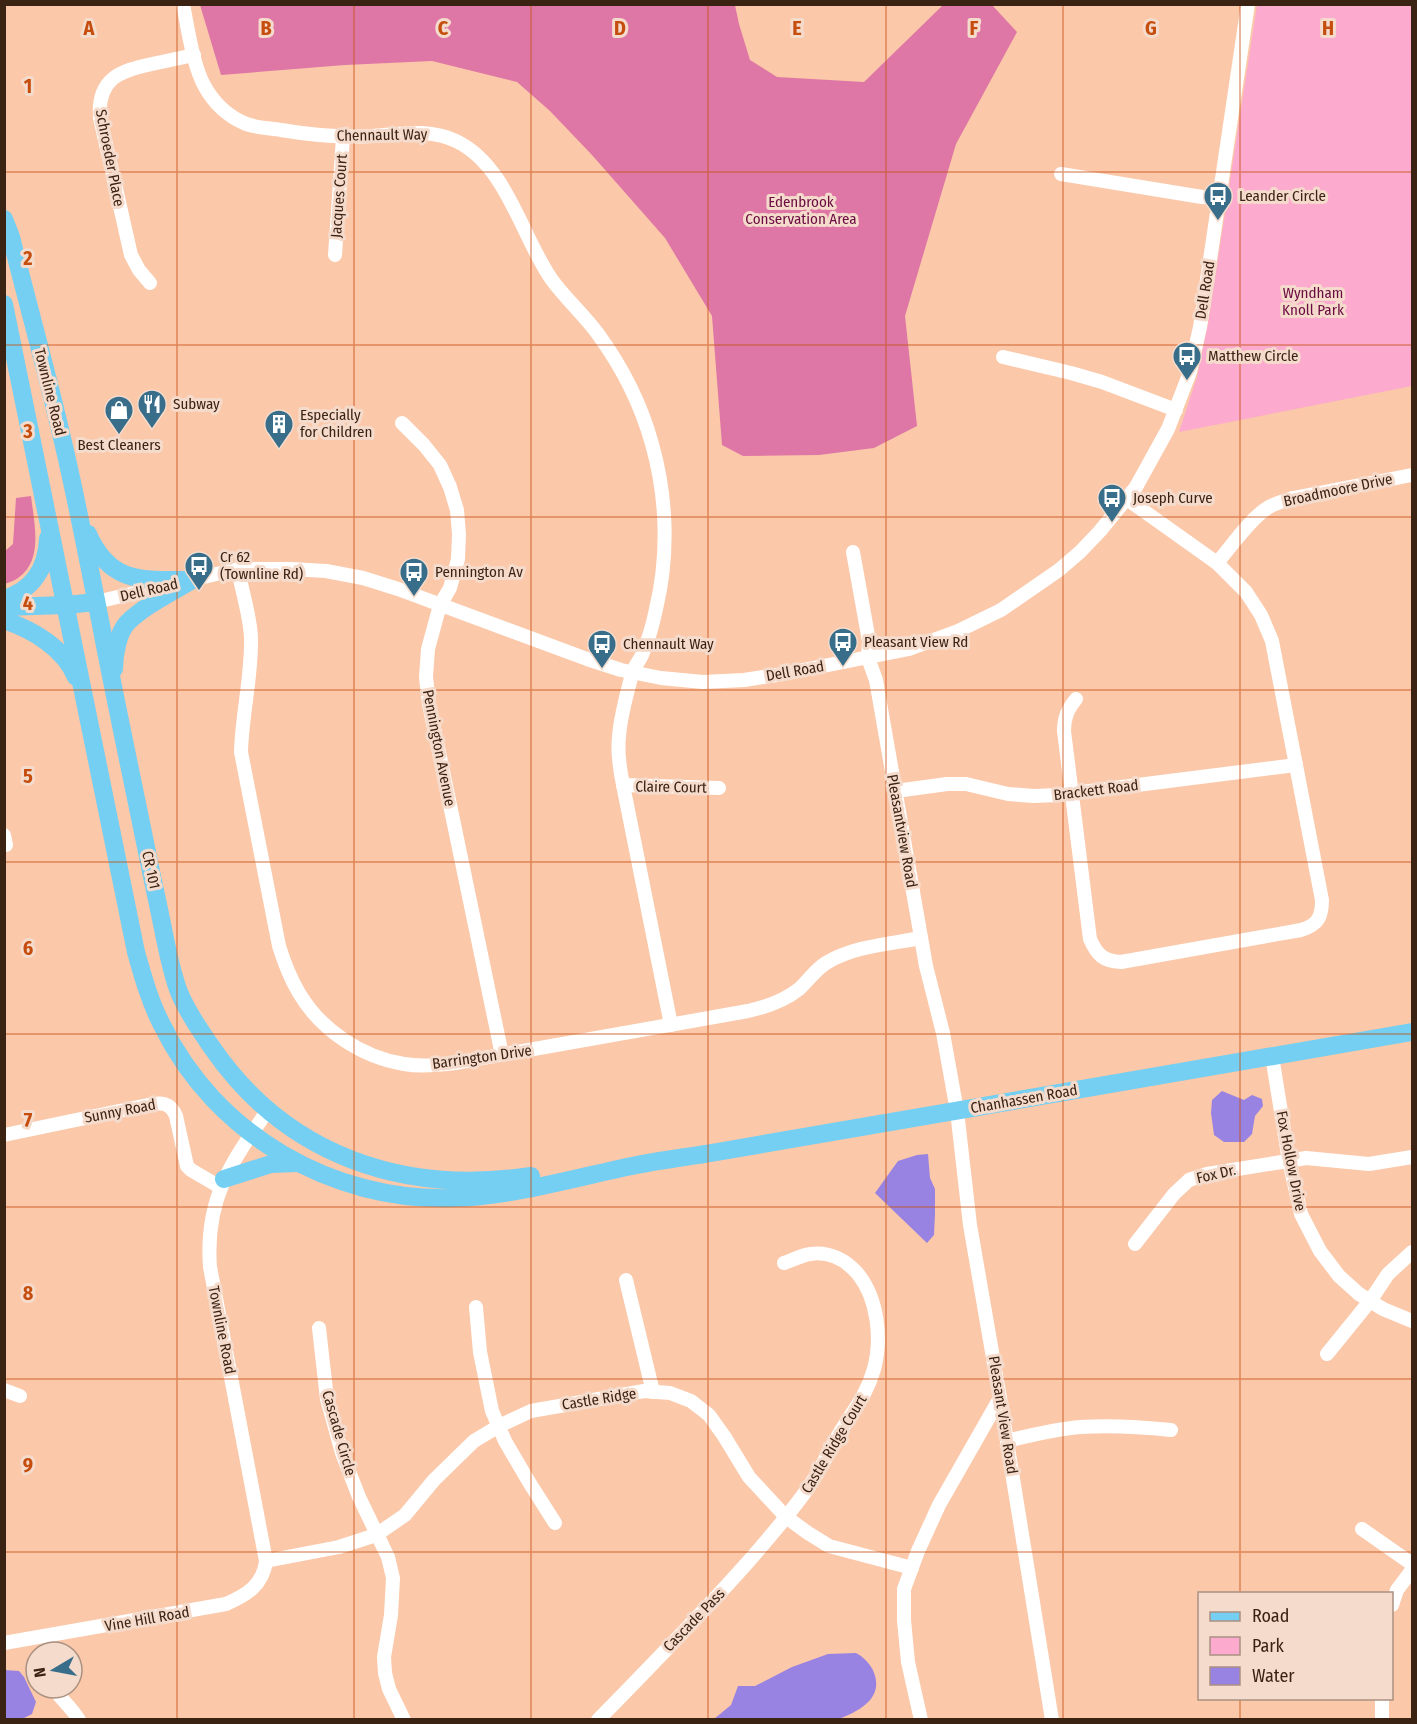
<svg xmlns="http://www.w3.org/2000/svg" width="1417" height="1724" viewBox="0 0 1417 1724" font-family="'Fira Sans Condensed',sans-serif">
	<rect width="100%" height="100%" fill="#fbc8a9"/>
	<path fill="#fcaacd" d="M1257,5h155v381l-233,46 18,-55 11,-53z"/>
	<g fill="#de77a6">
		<path d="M200,5h535l4,19 11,36 27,17 87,5 79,-77h49l25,27 -61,112 -51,172 12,110 -43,22 -55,7 -76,1 -21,-11 -10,-129 -47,-78 -73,-83 -42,-44 -33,-29 -85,-21 -87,4 -124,10z"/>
		<path d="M31,496c3,27 13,64 -13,82 -4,3 -9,4 -13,6v-33l8,-7 3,-46z"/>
	</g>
	<g fill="#9883e2">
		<path d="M1222,1091l22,9 8,-5 10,4 1,7 -8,10 -3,18 -8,8h-20l-10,-7 -3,-22 1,-13z"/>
		<path d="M928,1154l2,24 5,11v25l-1,21 -7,8 -52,-50 23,-32 19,-6z"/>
		<path d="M856,1653c19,10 29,35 10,51 -8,7 -19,12 -30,16l-122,-1 17,-14 7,-19h17l37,-19 36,-13z"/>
		<path d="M5,1670l14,1 5,6 12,25 -4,12 -10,5h-17z"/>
	</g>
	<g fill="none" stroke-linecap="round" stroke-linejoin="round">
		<g stroke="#fff" stroke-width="14">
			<path d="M183,4c5,25 10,62 22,83 9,16 23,29 39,36 11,5 25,5 37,7 30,5 60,8 91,6 28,-2 58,-8 84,5 51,24 66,97 96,139 14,19 32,35 46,54 24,33 43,70 54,110 15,53 17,111 4,165 -3,15 -8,32 -14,46 -3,6 -8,12 -10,19 -5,19 -12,44 -13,63 -2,16 1,33 4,48l48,240"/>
			<path d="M1061,174l141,23 17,1"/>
			<path d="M335,255l8,-118"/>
			<path d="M150,283l-11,-13 -8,-15 -31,-137c-3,-39 19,-47 52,-54 14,-3 28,-6 42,-9"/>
			<path d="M1003,357l68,16 31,9 74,28"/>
			<path d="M402,423l22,22 16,20 10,22 7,23 2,24 -1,25 -8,29 -10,17 -12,44 -2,28 3,27 73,351"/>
			<path d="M853,552l16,89 -1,17 8,22 50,286 17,67 14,78 13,114 30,173 52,322"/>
			<path d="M1217,563c13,-15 32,-43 49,-54 8,-6 18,-8 27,-11l119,-23"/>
			<path d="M238,569c4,23 12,46 13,68 1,39 -9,77 -10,115l38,194c5,16 11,32 20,47 22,37 62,64 105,71 17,3 34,1 51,-1l293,-52c18,-4 36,-10 51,-22 9,-8 16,-19 27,-26 28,-17 63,-19 95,-25"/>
			<path d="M96,602l142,-33h53l35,2 37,7 35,11 189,70 34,11 40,8 42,4 41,-2 39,-6 126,-25 49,-18 43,-21 58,-40 21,-18 20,-21 36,-44 32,-58 22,-57 10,-45 48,-323"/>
			<path d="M1076,699c-8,10 -12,18 -12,32l26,208c7,16 13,22 31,23l180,-32c17,-5 21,-13 21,-30l-50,-259 -11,-26 -15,-23 -29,-29 -90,-64"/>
			<path d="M623,785l96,3"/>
			<path d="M896,791l51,-7h19l42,10 26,2 24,-1 238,-30"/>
			<path d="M4,835l2,10"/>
			<path d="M1272,1056l17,105 12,53 19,37 19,25 20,18 24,15 29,12"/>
			<path d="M4,1135l144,-30c13,-3 22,-3 28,11l11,50 4,4 29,17"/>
			<path d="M1135,1244l39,-50 15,-14 18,-6 99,-16 63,6 43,-7"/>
			<path d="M626,1280l27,112"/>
			<path d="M476,1307l4,45 12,59 13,30 24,41 26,41"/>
			<path d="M319,1328l8,71 15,54 17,44 29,60 5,21 -2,37 -7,42 1,16 4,16 15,31"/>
			<path d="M1327,1354l43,-53 18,-27 24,-22"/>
			<path d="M4,1390l16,6"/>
			<path d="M1007,1441c24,-6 49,-12 74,-14 30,-2 61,0 90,3"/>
			<path d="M1362,1529l50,35"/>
			<path d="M266,1561l73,-14 37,-12 29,-20 29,-35 40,-39 25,-15 32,-15 113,-20 26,2 21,8 18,14 15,21 25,41 37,40 22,16 21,13 83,22"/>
			<path d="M1392,1605l5,-15 15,-20"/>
			<path d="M4,1643l222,-39c21,-9 37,-19 40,-43l-56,-294c-5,-68 20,-103 58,-157"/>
			<path d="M53,1688c8,11 19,20 26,32"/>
			<path d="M1382,1698v22"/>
			<path d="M598,1720c51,-52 102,-104 150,-158 21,-24 42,-48 60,-74 13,-18 22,-40 34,-59 13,-21 25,-35 32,-60 8,-30 4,-70 -16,-95 -12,-14 -29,-23 -48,-20 -8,1 -17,6 -26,9"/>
			<path d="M921,1720l-13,-58 -4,-42v-31l14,-38 21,-46 61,-107"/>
		</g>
		<g stroke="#74cff2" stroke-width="18">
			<path d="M4,219l7,18c17,68 36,136 52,205 14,59 25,118 37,178 15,79 32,158 48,237 5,25 11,51 16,77 4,19 8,40 15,58 8,20 22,40 34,57 75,108 192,146 318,127"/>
			<path d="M4,304l132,648c7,25 14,50 26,73 53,109 170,177 291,173 61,-2 120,-20 179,-32 28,-6 57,-9 85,-14l695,-120"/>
			<path d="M88,534c22,50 54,46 102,46"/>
			<path d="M4,599c29,-9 43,-32 44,-61"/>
			<path d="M4,607l62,-2 30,-3"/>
			<path d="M4,620c29,10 60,28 72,57"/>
			<path d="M114,669c0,-14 4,-36 13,-46 18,-18 44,-30 65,-43"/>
			<path d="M224,1179l47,-15 27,-1"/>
		</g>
	</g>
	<path fill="none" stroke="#c54e0e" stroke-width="1.5" stroke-opacity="0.55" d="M177,4v1716M354,4v1716M531,4v1716M708,4v1716M886,4v1716M1063,4v1716M1240,4v1590M4,172h1408M4,345h1408M4,517h1408M4,690h1408M4,862h1408M4,1034h1408M4,1207h1408M4,1379h1408M4,1552h1408M1240,1698v22"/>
	<defs>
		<g id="bus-pin" transform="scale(1.5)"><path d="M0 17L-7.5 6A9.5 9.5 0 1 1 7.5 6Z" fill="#386e8a" stroke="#f5dbcc"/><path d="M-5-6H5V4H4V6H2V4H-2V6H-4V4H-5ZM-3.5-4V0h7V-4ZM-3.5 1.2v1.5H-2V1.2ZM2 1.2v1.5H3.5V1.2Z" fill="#fff"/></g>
		<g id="restaurant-pin" transform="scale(1.5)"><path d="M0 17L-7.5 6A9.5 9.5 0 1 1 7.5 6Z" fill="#386e8a" stroke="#f5dbcc"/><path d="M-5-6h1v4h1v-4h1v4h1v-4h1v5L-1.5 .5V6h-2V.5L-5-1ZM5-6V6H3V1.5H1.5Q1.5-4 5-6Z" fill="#fff"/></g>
		<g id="shop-pin" transform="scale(1.5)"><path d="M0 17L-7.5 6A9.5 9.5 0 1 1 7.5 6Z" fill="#386e8a" stroke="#f5dbcc"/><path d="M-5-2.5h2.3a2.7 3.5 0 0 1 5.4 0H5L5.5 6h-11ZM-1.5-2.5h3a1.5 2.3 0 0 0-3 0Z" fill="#fff"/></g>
		<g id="building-pin" transform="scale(1.5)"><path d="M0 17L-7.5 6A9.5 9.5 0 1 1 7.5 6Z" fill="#386e8a" stroke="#f5dbcc"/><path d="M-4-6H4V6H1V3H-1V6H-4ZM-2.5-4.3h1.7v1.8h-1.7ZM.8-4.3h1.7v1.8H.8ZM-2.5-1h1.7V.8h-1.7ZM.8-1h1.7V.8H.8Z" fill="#fff"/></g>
	</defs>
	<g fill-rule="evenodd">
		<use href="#bus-pin" x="1218" y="196"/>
		<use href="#bus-pin" x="1187" y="356"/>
		<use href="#restaurant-pin" x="152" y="404"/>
		<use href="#shop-pin" x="119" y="410"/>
		<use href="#building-pin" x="279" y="424"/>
		<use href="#bus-pin" x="1112" y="498"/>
		<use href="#bus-pin" x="199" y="566"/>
		<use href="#bus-pin" x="414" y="572"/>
		<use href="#bus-pin" x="843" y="642"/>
		<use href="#bus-pin" x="602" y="644"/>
	</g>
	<g text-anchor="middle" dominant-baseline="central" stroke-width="6" stroke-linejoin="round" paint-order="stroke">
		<g font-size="15" fill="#3b2314" stroke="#f5dbcc">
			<text transform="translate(382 135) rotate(-1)">Chennault Way</text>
			<text transform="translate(110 158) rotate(79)">Schroeder Place</text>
			<text transform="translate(339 196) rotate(-86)">Jacques Court</text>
			<text transform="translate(1205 290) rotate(-81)">Dell Road</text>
			<text transform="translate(50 392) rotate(76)">Townline Road</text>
			<text transform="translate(1338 490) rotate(-12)">Broadmoore Drive</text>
			<text transform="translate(149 590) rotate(-13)">Dell Road</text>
			<text transform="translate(795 671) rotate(-10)">Dell Road</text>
			<text transform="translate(439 748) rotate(79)">Pennington Avenue</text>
			<text transform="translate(671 787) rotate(1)">Claire Court</text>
			<text transform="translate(1096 790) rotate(-7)">Brackett Road</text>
			<text transform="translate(902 831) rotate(80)">Pleasantview Road</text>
			<text transform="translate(151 870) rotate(78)">CR 101</text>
			<text transform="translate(482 1057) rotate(-8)">Barrington Drive</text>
			<text transform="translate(1024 1099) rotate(-10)">Chanhassen Road</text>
			<text transform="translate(120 1111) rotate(-11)">Sunny Road</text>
			<text transform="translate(1291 1161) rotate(79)">Fox Hollow Drive</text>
			<text transform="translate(1216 1174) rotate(-13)">Fox Dr.</text>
			<text transform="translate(222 1330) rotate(79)">Townline Road</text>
			<text transform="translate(599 1399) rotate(-9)">Castle Ridge</text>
			<text transform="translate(1003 1415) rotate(81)">Pleasant View Road</text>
			<text transform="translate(339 1433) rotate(74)">Cascade Circle</text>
			<text transform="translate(834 1444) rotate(-59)">Castle Ridge Court</text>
			<text transform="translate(147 1619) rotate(-10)">Vine Hill Road</text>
			<text transform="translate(694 1620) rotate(-46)">Cascade Pass</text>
		</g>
		<g font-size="15" fill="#3b2314" stroke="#f5dbcc" text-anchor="start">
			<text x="1239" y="196">Leander Circle</text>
			<text x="1208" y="356">Matthew Circle</text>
			<text x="173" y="404">Subway</text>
			<text x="300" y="415">Especially<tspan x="300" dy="17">for Children</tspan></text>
			<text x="119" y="445" text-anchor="middle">Best Cleaners</text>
			<text x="1133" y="498">Joseph Curve</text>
			<text x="220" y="557">Cr 62<tspan x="220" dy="17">(Townline Rd)</tspan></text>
			<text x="435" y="572">Pennington Av</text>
			<text x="864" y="642">Pleasant View Rd</text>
			<text x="623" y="644">Chennault Way</text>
		</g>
		<g font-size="15" fill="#6a0b41" stroke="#f5dbcc">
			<text x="801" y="202">Edenbrook<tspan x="801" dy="17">Conservation Area</tspan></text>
			<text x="1313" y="293">Wyndham<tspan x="1313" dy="17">Knoll Park</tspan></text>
		</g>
	</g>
	<g font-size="20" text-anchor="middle" font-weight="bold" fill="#c54e0e" stroke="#f5dbcc" stroke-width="6" stroke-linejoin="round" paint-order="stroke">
		<text x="89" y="35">A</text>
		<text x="266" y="35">B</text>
		<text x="443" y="35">C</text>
		<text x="620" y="35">D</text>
		<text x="797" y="35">E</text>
		<text x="974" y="35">F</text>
		<text x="1151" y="35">G</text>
		<text x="1328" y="35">H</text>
		<text x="28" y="93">1</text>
		<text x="28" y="265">2</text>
		<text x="28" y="438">3</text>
		<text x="28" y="610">4</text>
		<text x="28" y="783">5</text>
		<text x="28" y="955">6</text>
		<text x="28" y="1127">7</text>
		<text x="28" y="1300">8</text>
		<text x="28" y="1472">9</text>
	</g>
	<rect width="1417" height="1724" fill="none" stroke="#3b2314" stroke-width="12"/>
	<rect x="1198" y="1592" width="195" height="108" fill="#f5dbcc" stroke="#ab9182" stroke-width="1.5"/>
	<rect x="1210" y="1612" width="30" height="9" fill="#74cff2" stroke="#ab9182" stroke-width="1.5"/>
	<text x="1252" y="1622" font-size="18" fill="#3b2314">Road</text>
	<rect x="1210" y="1637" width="30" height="18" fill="#fcaacd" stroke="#ab9182" stroke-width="1.5"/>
	<text x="1252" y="1652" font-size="18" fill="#3b2314">Park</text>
	<rect x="1210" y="1667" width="30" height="18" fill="#9883e2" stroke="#ab9182" stroke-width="1.5"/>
	<text x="1252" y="1682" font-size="18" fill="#3b2314">Water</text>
	<g transform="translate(54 1670) rotate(260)"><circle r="28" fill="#f5dbcc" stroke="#ab9182" stroke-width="1.5"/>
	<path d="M0-4.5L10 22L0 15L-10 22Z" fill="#386e8a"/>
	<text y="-9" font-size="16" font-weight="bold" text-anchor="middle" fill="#3b2314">N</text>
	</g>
</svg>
